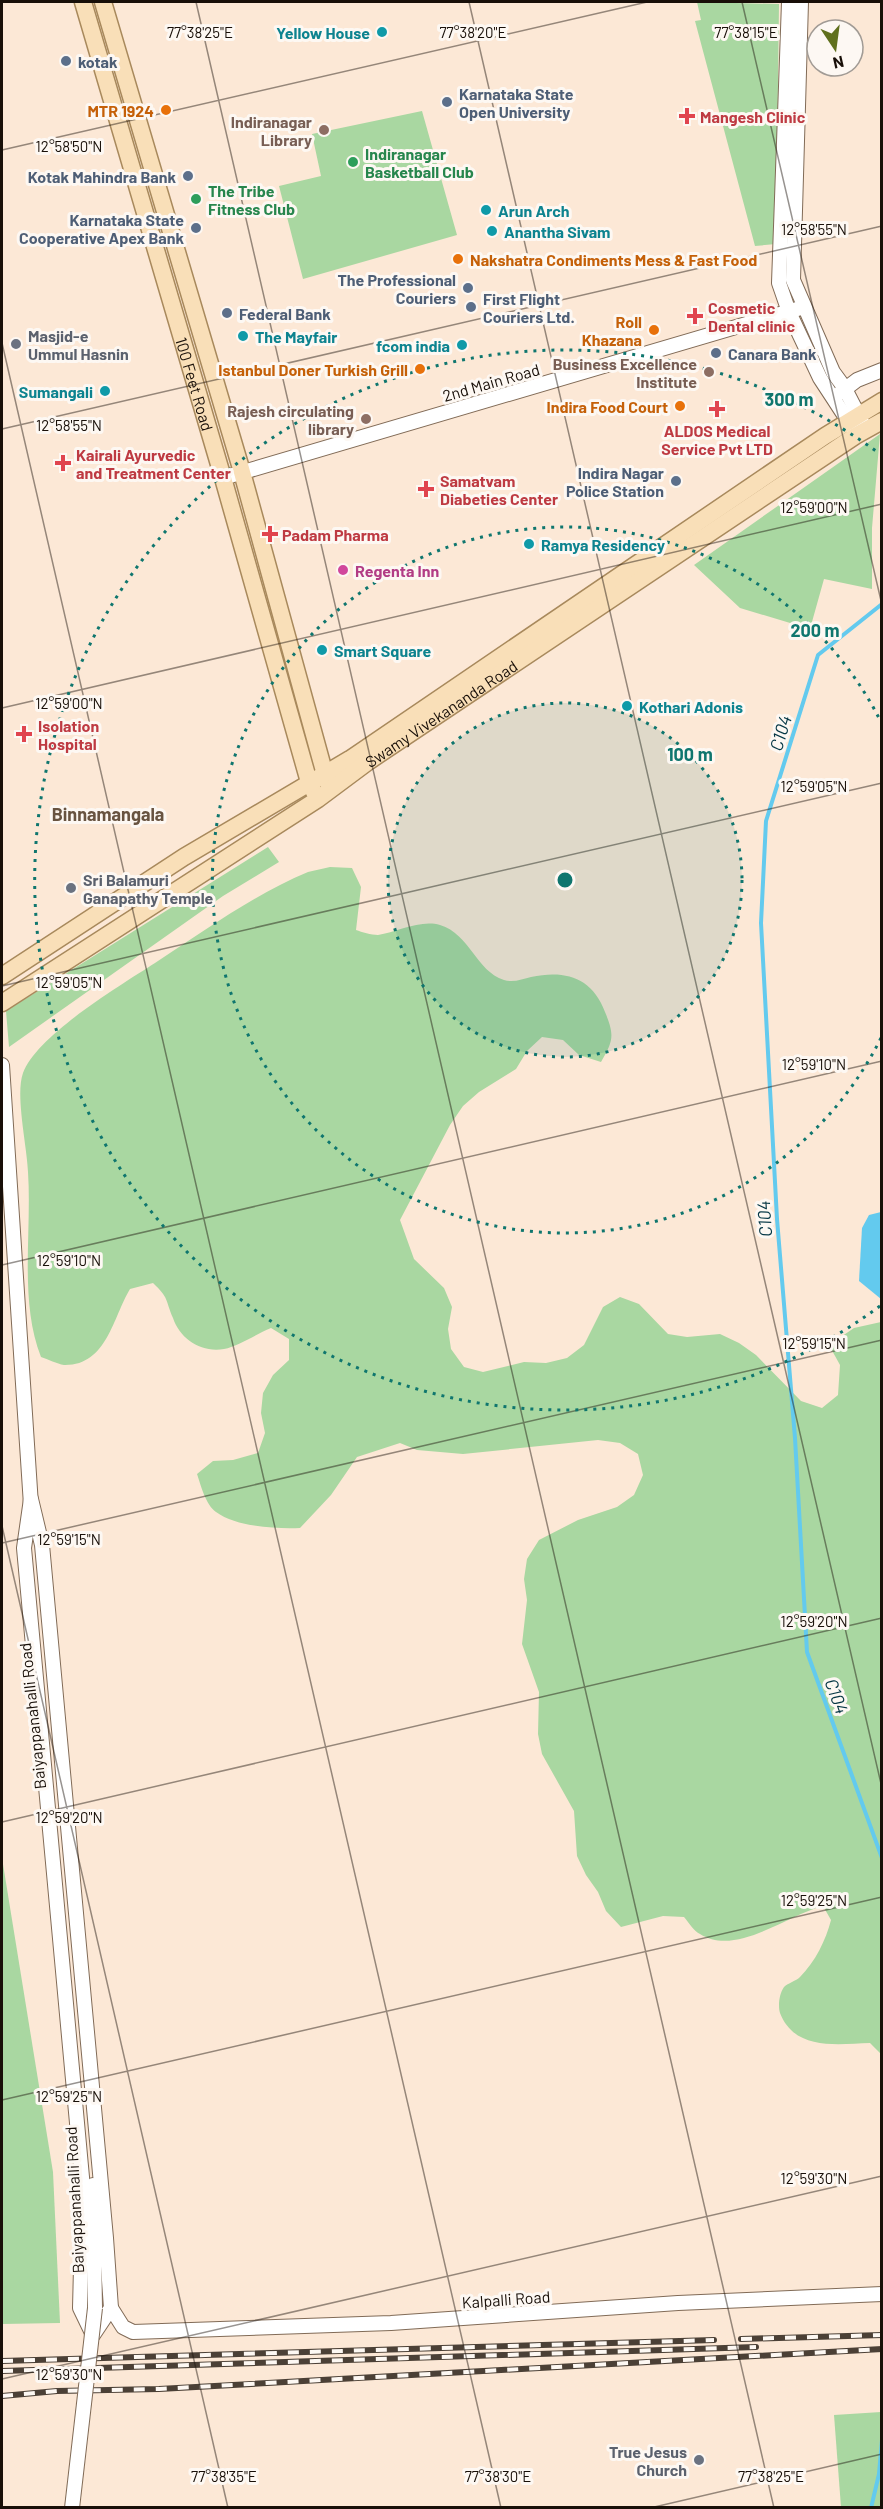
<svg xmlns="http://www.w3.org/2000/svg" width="883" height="2509" viewBox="0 0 883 2509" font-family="Barlow,sans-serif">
	<rect width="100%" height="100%" fill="#fce8d6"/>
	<g fill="#a9d7a1">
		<path d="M697,2l82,2 -3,240 -21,2 -60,-225 6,-1z"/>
		<path d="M422,111l35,124 -154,44 -24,-93 42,-10 -9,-42z"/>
		<path d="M880,434l-8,94v61l-48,-10 -14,50 -70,-21 -46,-43z"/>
		<path d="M268,847l11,15 -56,34 -214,151 -3,-36z"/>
		<path d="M330,867l22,1 9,19 -5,43c6,2 15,5 22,5 19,-3 43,-16 62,-10 30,9 36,46 64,55 9,3 19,-1 27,-3 34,-7 61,0 74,35 10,24 8,29 -4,50l-22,-7 -16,-15 -21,-3 -15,14 -11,18 -37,23 -16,14 -13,19 -50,95 14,39 30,29 8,19 -4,22 3,20 13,18 19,5 41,-10 22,1 21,-5 17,-13 19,-38 17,-10 19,7 29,30 19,3 33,-3 19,9 17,12 45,46 21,7 16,-13 2,-30 -11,-20 25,-17 27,-6v732l-11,-11c-34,1 -75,8 -90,-30 -2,-7 -1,-19 4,-26 4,-4 12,-6 16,-10 15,-15 26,-37 31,-57l-8,-14c-36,9 -87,51 -123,28 -6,-3 -11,-11 -16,-17l-21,-1 -42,11 -15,-16 -8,-19 -12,-17 -9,-19 -3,-45 -32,-57 -4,-20 1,-42 -17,-48 5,-44 -3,-21 3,-20 12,-19 39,-20 39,-13 17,-12 9,-20 -5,-21 -18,-11 -22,-3 -135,14 -46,-4 -17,-7 -43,14 -26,38 -31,33c-23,1 -64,-1 -84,-16 -10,-7 -15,-26 -19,-38l16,-13 20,-1 25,-7 7,-20 -4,-20 2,-20 10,-18 16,-15v-21l-18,-11c-15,6 -32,18 -47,21 -23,4 -44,-10 -51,-31 -8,-19 -4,-20 -20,-35l-23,6c-17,28 -23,77 -66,76 -7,-1 -16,-6 -23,-8 -22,-56 -9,-125 -13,-185 -1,-26 -13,-77 -5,-99 14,-38 98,-88 132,-110 49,-32 98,-68 153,-91 7,-2 15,-3 22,-5z"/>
		<path d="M2,1858l51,314 7,151 -58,1z"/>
		<path d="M881,2412v95h-40l-7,-92z"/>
	</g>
	<path fill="#63caee" d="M881,1212h1l-1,87 -22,-18 3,-53 7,-13z"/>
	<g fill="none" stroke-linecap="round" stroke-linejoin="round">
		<g stroke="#63caee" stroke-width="4">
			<path d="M882,604l-64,51 -52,166 -5,102 16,296 18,219 12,214 75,206"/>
			<path d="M871,2508l8,-34 3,-34"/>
		</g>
		<g stroke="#816b57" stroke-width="16">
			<g id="tertiary">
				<path d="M789,2l-10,281 10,29 31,66 34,52"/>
				<path d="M801,2l-8,278 40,92 11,15 19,37"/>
				<path d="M840,393l17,-13 25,-10"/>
				<path d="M223,478l581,-171"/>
				<path d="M2,1065l29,440"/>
				<path d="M31,1499l11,46 64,693 5,70 -18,27 -13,-27 3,-120 -59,-640z"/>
				<path d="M93,2185l2,123"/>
				<path d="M111,2308l12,19 10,5 258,-9 287,-20 204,-9"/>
			</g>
		</g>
		<g stroke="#a8895c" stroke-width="19">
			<g id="primary">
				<path id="s1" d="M83,2l140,476 86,304 5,10"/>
				<path d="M103,2l137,463 87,317"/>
				<path d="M2,976l182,-119 166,-98 475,-323 57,-35"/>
				<path id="s2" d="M2,1003l316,-204 51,-38 486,-325 27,-15"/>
			</g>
		</g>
		<use href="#tertiary" stroke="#fff" stroke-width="14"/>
		<use href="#primary" stroke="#f9dfb8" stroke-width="16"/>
		<g stroke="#4b4036" stroke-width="6">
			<g id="rail">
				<path d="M741,2339l141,-4"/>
				<path d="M2,2361l712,-21"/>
				<path d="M2,2371l754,-24"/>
				<path d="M2,2396l55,-5 102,-2 723,-40"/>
			</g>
		</g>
		<use href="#rail" stroke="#fdf8f3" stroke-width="4" stroke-dasharray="11" stroke-linecap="butt"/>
		<g stroke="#816b57" stroke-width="16" stroke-linecap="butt">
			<path id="tertiary-bridge" d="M72,2508l23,-200"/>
		</g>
		<use href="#tertiary-bridge" stroke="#fff" stroke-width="14"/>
	</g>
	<path fill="none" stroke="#180f08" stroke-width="1.5" stroke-opacity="0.45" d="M196,2l578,2506M469,2l413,1786M742,2l140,603M2,150l645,-148M2,343l499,2165M2,429l880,-203M2,708l880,-204M2,986l880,-203M2,1265l880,-204M2,1526l226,982M2,1543l880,-203M2,1822l880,-204M2,2100l880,-203M2,2379l880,-203M650,2508l232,-54"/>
	<circle cx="565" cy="880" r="177" fill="#0f766e" fill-opacity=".12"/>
	<g fill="none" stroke="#0f766e" stroke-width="3" stroke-dasharray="3 6">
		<circle cx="565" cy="880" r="177"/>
		<path d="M881 1038A353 353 0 1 1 881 722"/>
		<path d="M880 1306A530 530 0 1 1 880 454"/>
	</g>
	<g fill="#0f9aa8" stroke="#fdf8f3" stroke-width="2">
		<circle cx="382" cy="32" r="6"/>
		<circle cx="486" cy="210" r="6"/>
		<circle cx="492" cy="231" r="6"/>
		<circle cx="243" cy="336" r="6"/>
		<circle cx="462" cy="345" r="6"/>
		<circle cx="105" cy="391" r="6"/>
		<circle cx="529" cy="544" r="6"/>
		<circle cx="322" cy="650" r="6"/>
		<circle cx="627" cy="706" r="6"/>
	</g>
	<g fill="#5c6f8a" stroke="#fdf8f3" stroke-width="2">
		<circle cx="66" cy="61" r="6"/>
		<circle cx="447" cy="102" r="6"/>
		<circle cx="188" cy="176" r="6"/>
		<circle cx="196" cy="228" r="6"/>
		<circle cx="468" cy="288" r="6"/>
		<circle cx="471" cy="307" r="6"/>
		<circle cx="227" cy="313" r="6"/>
		<circle cx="716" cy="353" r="6"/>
		<circle cx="676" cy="481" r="6"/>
	</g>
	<g fill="#e8710a" stroke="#fdf8f3" stroke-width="2">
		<circle cx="166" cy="110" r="6"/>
		<circle cx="458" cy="259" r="6"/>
		<circle cx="654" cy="330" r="6"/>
		<circle cx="420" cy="369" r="6"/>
		<circle cx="680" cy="406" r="6"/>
	</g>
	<g fill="#e0444e" stroke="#fdf8f3" stroke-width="2">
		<path d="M684 107h6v6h6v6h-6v6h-6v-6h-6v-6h6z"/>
		<path d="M692 307h6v6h6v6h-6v6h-6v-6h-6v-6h6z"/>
		<path d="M714 400h6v6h6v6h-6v6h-6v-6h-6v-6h6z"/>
		<path d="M60 454h6v6h6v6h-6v6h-6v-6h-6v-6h6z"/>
		<path d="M423 480h6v6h6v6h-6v6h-6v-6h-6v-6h6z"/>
		<path d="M267 525h6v6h6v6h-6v6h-6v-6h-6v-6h6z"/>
		<path d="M21 725h6v6h6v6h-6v6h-6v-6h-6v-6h6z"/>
	</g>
	<g fill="#8d6e63" stroke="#fdf8f3" stroke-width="2">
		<circle cx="324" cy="130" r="6"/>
		<circle cx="709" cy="372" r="6"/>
		<circle cx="366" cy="419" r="6"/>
	</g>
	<g fill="#2e9e5b" stroke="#fdf8f3" stroke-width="2">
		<circle cx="353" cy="162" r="6"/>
		<circle cx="196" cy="199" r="6"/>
	</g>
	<g fill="#6b7280" stroke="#fdf8f3" stroke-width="2">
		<circle cx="16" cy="344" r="6"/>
		<circle cx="71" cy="888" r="6"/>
		<circle cx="699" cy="2460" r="6"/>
	</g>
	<circle fill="#d1479c" stroke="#fdf8f3" stroke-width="2" cx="343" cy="570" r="6"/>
	<g text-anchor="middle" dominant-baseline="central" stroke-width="6" stroke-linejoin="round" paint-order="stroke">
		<g font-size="16" font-weight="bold" fill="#0d838f" stroke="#fdf8f3" text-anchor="start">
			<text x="370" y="32" text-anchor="end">Yellow House</text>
			<text x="498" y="210">Arun Arch</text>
			<text x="504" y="231">Anantha Sivam</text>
			<text x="255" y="336">The Mayfair</text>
			<text x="450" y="345" text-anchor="end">fcom india</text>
			<text x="93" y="391" text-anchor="end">Sumangali</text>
			<text x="541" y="544">Ramya Residency</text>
			<text x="334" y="650">Smart Square</text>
			<text x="639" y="706">Kothari Adonis</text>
		</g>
		<g font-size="16" font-weight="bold" fill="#4e5e75" stroke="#fdf8f3" text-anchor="start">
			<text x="78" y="61">kotak</text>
			<text x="459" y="93">Karnataka State<tspan x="459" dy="18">Open University</tspan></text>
			<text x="176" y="176" text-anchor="end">Kotak Mahindra Bank</text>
			<text x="184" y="219" text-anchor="end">Karnataka State<tspan x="184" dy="18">Cooperative Apex Bank</tspan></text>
			<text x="456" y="279" text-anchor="end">The Professional<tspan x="456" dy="18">Couriers</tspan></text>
			<text x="483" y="298">First Flight<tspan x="483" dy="18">Couriers Ltd.</tspan></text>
			<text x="239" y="313">Federal Bank</text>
			<text x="728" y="353">Canara Bank</text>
			<text x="664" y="472" text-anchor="end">Indira Nagar<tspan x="664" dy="18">Police Station</tspan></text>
		</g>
		<g font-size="16" font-weight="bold" fill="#c56008" stroke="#fdf8f3" text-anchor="end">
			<text x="154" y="110">MTR 1924</text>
			<text x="470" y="259" text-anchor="start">Nakshatra Condiments Mess &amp; Fast Food</text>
			<text x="642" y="321">Roll<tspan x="642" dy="18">Khazana</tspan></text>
			<text x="408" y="369">Istanbul Doner Turkish Grill</text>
			<text x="668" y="406">Indira Food Court</text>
		</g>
		<g font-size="16" font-weight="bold" fill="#be3a42" stroke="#fdf8f3" text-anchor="start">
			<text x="700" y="116">Mangesh Clinic</text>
			<text x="708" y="307">Cosmetic<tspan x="708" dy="18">Dental clinic</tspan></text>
			<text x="717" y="430" text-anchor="middle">ALDOS Medical<tspan x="717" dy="18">Service Pvt LTD</tspan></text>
			<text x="76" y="454">Kairali Ayurvedic<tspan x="76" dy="18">and Treatment Center</tspan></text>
			<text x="440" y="480">Samatvam<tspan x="440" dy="18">Diabeties Center</tspan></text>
			<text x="282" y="534">Padam Pharma</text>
			<text x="38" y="725">Isolation<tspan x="38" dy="18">Hospital</tspan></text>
		</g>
		<g font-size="16" font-weight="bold" fill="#785e54" stroke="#fdf8f3" text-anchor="end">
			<text x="312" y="121">Indiranagar<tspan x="312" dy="18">Library</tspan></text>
			<text x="697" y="363">Business Excellence<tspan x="697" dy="18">Institute</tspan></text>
			<text x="354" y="410">Rajesh circulating<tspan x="354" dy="18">library</tspan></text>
		</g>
		<g font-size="16" font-weight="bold" fill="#27864d" stroke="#fdf8f3" text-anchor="start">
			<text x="365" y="153">Indiranagar<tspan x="365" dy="18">Basketball Club</tspan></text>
			<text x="208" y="190">The Tribe<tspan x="208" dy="18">Fitness Club</tspan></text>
		</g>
		<g font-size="16" font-weight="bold" fill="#5b616d" stroke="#fdf8f3" text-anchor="start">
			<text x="28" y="335">Masjid-e<tspan x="28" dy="18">Ummul Hasnin</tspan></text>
			<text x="83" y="879">Sri Balamuri<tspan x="83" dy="18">Ganapathy Temple</tspan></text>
			<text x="687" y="2451" text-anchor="end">True Jesus<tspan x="687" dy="18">Church</tspan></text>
		</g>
		<g font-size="16" fill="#180f08" stroke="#fdf8f3">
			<text transform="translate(491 382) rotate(-16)">2nd Main Road</text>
			<text stroke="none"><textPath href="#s1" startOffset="398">100 Feet Road</textPath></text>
			<text stroke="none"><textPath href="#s2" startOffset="526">Swamy Vivekananda Road</textPath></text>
			<text transform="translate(32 1716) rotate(-96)">Baiyappanahalli Road</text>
			<text transform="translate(74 2200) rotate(-93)">Baiyappanahalli Road</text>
			<text transform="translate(506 2299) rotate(-4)">Kalpalli Road</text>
		</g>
		<g font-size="16" font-weight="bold" fill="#b23c85" stroke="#fdf8f3" text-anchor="start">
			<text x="355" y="570">Regenta Inn</text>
		</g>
		<g font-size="18" font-style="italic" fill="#043644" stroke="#fdf8f3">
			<text transform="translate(780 733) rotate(-73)">C104</text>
			<text transform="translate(764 1219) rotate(-94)">C104</text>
			<text transform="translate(837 1696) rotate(70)">C104</text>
		</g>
		<g font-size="18" font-weight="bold" fill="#685340" stroke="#fdf8f3">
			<text x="108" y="814">Binnamangala</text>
		</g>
	</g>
	<g font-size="15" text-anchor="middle" fill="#180f08" stroke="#fdf8f3" stroke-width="6" stroke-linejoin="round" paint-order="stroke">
		<text x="200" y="38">77°38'25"E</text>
		<text x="473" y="38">77°38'20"E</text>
		<text x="746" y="38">77°38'15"E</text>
		<text x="69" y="152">12°58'50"N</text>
		<text x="814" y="235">12°58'55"N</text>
		<text x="69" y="431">12°58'55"N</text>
		<text x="814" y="513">12°59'00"N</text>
		<text x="69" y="709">12°59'00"N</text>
		<text x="814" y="792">12°59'05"N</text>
		<text x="69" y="988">12°59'05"N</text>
		<text x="814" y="1070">12°59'10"N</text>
		<text x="69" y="1266">12°59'10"N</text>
		<text x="814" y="1349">12°59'15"N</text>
		<text x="69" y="1545">12°59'15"N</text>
		<text x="814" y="1627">12°59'20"N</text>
		<text x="69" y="1823">12°59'20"N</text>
		<text x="814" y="1906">12°59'25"N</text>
		<text x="69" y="2102">12°59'25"N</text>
		<text x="814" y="2184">12°59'30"N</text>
		<text x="69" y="2380">12°59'30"N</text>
		<text x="224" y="2482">77°38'35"E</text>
		<text x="498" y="2482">77°38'30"E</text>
		<text x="771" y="2482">77°38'25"E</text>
	</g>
	<circle cx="565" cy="880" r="9" fill="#0f766e" stroke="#fdf8f3" stroke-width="3"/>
	<g font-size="18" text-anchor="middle" font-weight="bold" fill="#0f766e" stroke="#fdf8f3" stroke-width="6" stroke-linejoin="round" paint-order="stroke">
		<text x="789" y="406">300 m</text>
		<text x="815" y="637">200 m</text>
		<text x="690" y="761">100 m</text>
	</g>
	<rect width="883" height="2509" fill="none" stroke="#180f08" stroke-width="6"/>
	<g transform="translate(835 48) rotate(167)"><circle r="28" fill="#fdf8f3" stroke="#a19b95" stroke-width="1.5"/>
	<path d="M0-4.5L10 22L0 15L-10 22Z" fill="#60701d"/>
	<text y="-9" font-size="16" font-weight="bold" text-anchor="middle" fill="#180f08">N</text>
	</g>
</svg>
